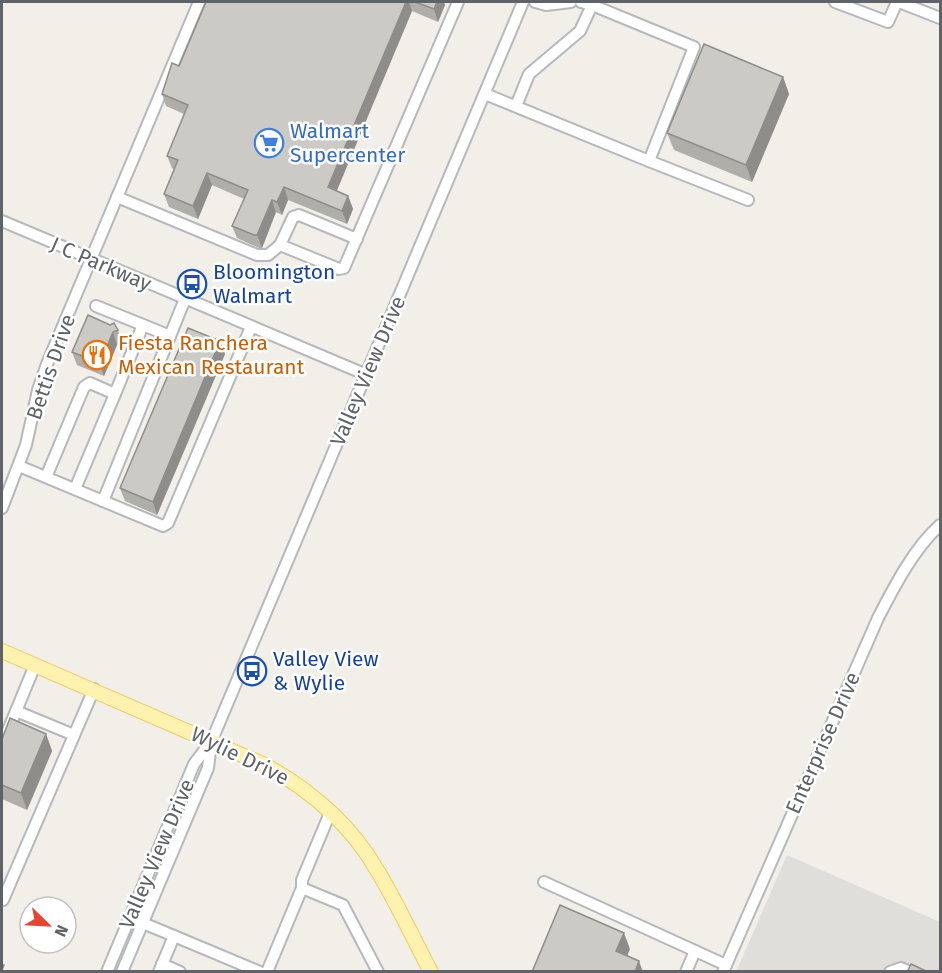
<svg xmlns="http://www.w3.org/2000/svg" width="942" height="973" viewBox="0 0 942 973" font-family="'Fira Sans',sans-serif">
	<rect width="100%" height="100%" fill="#f1efe8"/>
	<path fill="#e0deda" d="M787,855l153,67v49l-204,1z"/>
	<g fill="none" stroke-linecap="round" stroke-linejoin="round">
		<g stroke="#b5b8bc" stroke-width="14">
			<g id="minor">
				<path d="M535,2l11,3 25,-3"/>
				<path d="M835,2l53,20 9,-20"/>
				<path d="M899,2l41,16"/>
				<path d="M592,5l102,42 -45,114 99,39"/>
				<path d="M485,94l164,67"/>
				<path d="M516,106l13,-32 51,-43 12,-26 -11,-3"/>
				<path d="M117,197l140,58h11l12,-10 59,24 5,-1 114,-266"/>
				<path d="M2,221l365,154"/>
				<path d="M280,245l13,-28 6,-2 58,24"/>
				<path d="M96,306l47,19"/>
				<path d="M19,466l144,60 5,-3 83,-196"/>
				<path d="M46,477l38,-90 6,-4 25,11 28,-69 27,11"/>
				<path d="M75,489l40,-95"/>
				<path d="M103,501l82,-202"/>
				<path d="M2,508l24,-63 12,-55 9,-26 152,-362"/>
				<path d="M16,711l58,24"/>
				<path d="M2,745l33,-80"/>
				<path d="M544,882l182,83"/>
				<path d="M302,888l41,17 35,67"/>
				<path d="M2,900h1l91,-211"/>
				<path d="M138,921l36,15"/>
				<path d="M162,964l18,8"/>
				<path d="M107,972l87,-208 18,-24 311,-738"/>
				<path d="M122,972l86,-204 3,-24"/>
				<path d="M159,972l15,-36 86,36"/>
				<path d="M267,972l35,-84v-8l28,-67"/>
				<path d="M686,972l9,-21"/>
				<path d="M723,972l155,-354c16,-31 36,-70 62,-93"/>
				<path d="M890,972l11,-4 9,4"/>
			</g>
		</g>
		<g stroke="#f2c960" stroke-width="16">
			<path id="major" d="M2,651l263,114c45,25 86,60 112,105 20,33 36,68 54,102"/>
		</g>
		<use href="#minor" stroke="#fff" stroke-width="10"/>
		<use href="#major" stroke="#fff2af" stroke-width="14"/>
	</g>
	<g fill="#afaea9">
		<path d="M206,2h238l1,3 -7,17 -26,-11 -76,180 12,5 5,13 -6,15 -59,-24 -6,15 -6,-3 -14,36h-3l-22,-10 -5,-12 12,-27 -32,-14 -14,34 -29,-12 -5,-13 10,-24 -2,-2 -5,-12 17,-42 -18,-8 -4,-12 17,-28z"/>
		<path d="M783,77l6,17 -37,88 -78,-32 -7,-17z"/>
		<path d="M118,330l4,13 -5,2 -13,31 -27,-11 -5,-13z"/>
		<path d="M225,354l-68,161 -32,-14 -5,-13z"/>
		<path d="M46,734l6,17 -25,59 -25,-11v-60z"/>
	</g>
	<g fill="#8f8d8a">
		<path d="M406,2h3l3,9 -79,189 -5,-13z"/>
		<path d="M437,2h7l1,3 -7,17 -4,-13z"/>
		<path d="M783,77l6,17 -37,88 -6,-17z"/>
		<path d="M207,173l5,12 -14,34 -5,-13z"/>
		<path d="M284,187l4,13 -6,15 -5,-13z"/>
		<path d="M348,196l5,13 -6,15 -5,-13z"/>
		<path d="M272,200l4,12 -14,36 -5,-13z"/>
		<path d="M113,332l4,13 -13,31 -4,-13z"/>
		<path d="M220,341l5,13 -68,161 -4,-13z"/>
		<path d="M46,734l6,17 -25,59 -6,-17z"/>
		<path d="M624,933l6,16 -8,19 -6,-17z"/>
		<path d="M639,961l4,11h-8z"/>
	</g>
	<g fill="#cccac5" stroke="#8f8d8a" stroke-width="1.5">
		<path d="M206,2h200l-78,185 20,9 -6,15 -58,-24 -7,15 -5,-2 -15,35h-3l-22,-9 16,-36 -41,-17 -14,33 -29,-12 14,-34 -11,-4 21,-51 -26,-11 10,-31 7,3z"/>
		<path d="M415,2h22l-3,7z"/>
		<path d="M704,44l79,33 -37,88 -79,-32z"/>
		<path d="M88,315l22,10 4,-2 4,7 -5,2 -13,31 -28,-11z"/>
		<path d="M188,328l32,13 -67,161 -33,-14z"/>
		<path d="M10,718l36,16 -25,59 -19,-8v-46z"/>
		<path d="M560,905l64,28 -8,18 23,10 -4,11h-103z"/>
		<path d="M2,964l2,1 -2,5 3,2h-3z"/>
		<path d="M911,964l17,8h-21z"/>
	</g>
	<defs>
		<g id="supermarket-ring" transform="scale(1.5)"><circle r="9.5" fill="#fff" stroke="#3f7fe0" stroke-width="1.5"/><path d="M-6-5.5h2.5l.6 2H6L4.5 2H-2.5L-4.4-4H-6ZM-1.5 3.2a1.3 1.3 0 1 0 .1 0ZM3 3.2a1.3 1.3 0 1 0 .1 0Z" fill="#3f7fe0"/></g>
		<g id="bus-ring" transform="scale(1.5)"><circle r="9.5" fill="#fff" stroke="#1a4fb4" stroke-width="1.5"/><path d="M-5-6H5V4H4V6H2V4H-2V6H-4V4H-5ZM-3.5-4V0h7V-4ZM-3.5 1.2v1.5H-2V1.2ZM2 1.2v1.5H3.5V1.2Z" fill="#1a4fb4"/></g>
		<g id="restaurant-ring" transform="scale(1.5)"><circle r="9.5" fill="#fff" stroke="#e8710a" stroke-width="1.5"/><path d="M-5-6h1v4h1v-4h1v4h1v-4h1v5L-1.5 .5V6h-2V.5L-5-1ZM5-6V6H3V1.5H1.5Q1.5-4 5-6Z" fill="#e8710a"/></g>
	</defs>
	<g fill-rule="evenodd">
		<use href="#supermarket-ring" x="269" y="143"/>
		<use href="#bus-ring" x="192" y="284"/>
		<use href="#restaurant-ring" x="97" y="355"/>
		<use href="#bus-ring" x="252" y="671"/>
	</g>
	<g text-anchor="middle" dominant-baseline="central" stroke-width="5" stroke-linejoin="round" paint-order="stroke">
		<g font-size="21" fill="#366cbe" stroke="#fff" text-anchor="start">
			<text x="290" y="131">Walmart<tspan x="290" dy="24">Supercenter</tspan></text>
		</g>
		<g font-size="21" fill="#5f6368" stroke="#fff">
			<text transform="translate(101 264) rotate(23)">J C Parkway</text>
			<text transform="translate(51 367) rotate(-71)">Bettis Drive</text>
			<text transform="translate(368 371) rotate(-67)">Valley View Drive</text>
			<text transform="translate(823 743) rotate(-66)">Enterprise Drive</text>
			<text transform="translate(240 756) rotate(26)">Wylie Drive</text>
			<text transform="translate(157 854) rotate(-67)">Valley View Drive</text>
		</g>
		<g font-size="21" fill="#164399" stroke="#fff" text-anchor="start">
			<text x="213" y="272">Bloomington<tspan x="213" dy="24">Walmart</tspan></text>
			<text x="273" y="659">Valley View<tspan x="273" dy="24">&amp; Wylie</tspan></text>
		</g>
		<g font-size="21" fill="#c56008" stroke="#fff" text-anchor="start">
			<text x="118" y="343">Fiesta Ranchera<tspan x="118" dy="24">Mexican Restaurant</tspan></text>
		</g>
	</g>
	<rect width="942" height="973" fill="none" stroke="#5f6368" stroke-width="6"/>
	<g transform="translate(48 925) rotate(114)"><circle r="28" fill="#ffffff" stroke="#bfc1c3" stroke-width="1.5"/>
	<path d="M0-4.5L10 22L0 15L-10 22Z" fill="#ea4335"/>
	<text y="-9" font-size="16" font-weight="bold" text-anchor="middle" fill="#5f6368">N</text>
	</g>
</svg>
